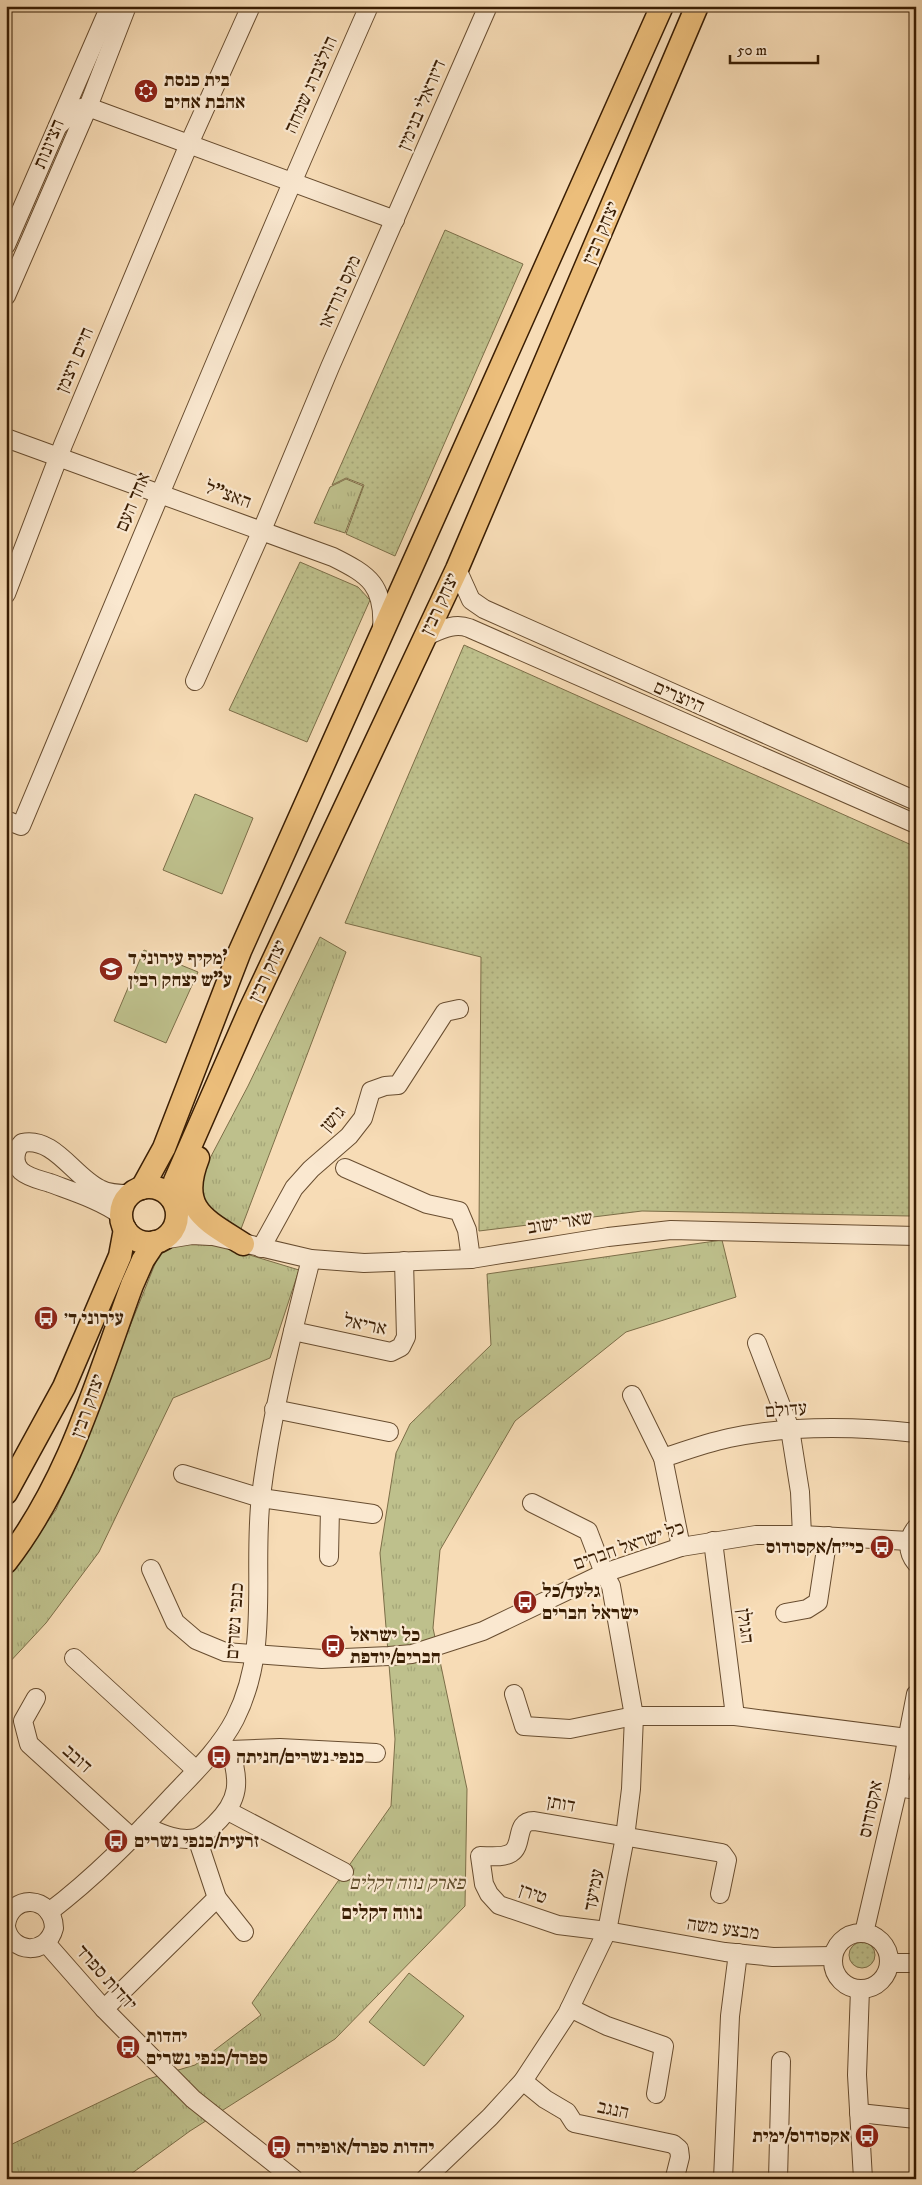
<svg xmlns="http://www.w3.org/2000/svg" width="922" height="2185" viewBox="0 0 922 2185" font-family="'IM FELL DW Pica','Frank Ruhl Libre',serif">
	<defs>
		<pattern id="grass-dots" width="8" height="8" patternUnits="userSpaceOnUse" patternTransform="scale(1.25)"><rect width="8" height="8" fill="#bec08c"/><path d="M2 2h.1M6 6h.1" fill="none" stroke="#a4a577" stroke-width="1.8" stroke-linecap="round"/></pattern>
		<pattern id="park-tufts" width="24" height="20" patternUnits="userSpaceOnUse" patternTransform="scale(1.25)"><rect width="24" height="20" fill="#bec08c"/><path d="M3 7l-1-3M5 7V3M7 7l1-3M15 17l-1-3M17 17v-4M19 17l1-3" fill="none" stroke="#a4a577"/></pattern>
	</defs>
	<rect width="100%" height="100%" fill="#f7dcb6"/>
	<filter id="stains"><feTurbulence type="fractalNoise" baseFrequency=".004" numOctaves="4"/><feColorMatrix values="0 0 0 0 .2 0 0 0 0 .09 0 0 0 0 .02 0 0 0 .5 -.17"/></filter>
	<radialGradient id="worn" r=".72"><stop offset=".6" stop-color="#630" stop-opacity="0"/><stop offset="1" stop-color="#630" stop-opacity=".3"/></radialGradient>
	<g fill="url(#grass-dots)" stroke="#7c6e48">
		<path d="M445,230l78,34 -128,292 -49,-22 18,-49 -18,-7 -14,7z"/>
		<path d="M300,562l58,25 12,13 -63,142 -78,-32z"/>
		<path d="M464,645l452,202v343l-6,26 -268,-5 -163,20 2,-274 -136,-34z"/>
		<circle cx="862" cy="1955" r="13"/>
	</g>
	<g fill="url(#park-tufts)" stroke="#7c6e48">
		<path d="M346,479l17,7 -18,47 -31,-10 16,-36z"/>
		<path d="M320,937l26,15 -113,298 66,20 -29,88 -97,40 -74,154 -53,71 -40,43v-91l50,-65 101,-251 91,-173z"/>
		<path d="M722,1240l14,57 -110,35 -111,89 -75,129 -7,78 34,161 -2,117 -130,133 -145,92 -66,48h-118v-32l142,-68 47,-14 66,-50 -9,-12 139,-197 4,-67 -15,-186 16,-100 14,-29 81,-79 -4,-71z"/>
	</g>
	<g fill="#bec08c" stroke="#7c6e48">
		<path d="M195,794l58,24 -31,76 -59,-24z"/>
		<path d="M144,950l54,22 -32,71 -52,-22z"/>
		<path d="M409,1973l55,43 -40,50 -55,-44z"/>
	</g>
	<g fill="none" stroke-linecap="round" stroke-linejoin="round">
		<g stroke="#684d30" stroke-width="20">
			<g id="minor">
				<path d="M58,126l18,-17 12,-2 307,113"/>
				<path d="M6,245l104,-239"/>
				<path d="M6,296l82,-189 39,-101"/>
				<path d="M6,438l327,119c36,18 52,28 49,73"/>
				<path d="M457,569l14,31 13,9 432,192"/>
				<path d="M6,594l57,-149 126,-301 62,-138"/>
				<path d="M424,637c15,-6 29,-15 45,-9l447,196"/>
				<path d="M195,681l67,-151 68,-163 158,-361"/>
				<path d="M6,820l15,6c115,-274 228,-548 348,-820"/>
				<path d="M345,1168l82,36 32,7 8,19 4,29"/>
				<path d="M176,1207l13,15 24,14 98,23 53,4 107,-4 137,-22 63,-7 245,6"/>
				<path d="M121,1215c-21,-15 -47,-23 -71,-32 -9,-3 -21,-5 -29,-12 -8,-8 -7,-20 1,-28 32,-7 52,34 78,46 9,5 20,5 30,5"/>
				<path d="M162,1240l30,-5 18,1"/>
				<path d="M261,1248l33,-60 17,-19 38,-33 14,-18 8,-27 14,-5 13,-1 47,-73 14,-3"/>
				<path d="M293,1331l98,21 10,-5 5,-10 -2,-76"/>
				<path d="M757,1343l33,86 10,63 2,43"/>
				<path d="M632,1395l31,63 18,89"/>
				<path d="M274,1409l115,23"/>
				<path d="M663,1458c21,-7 43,-15 66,-20 61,-13 125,-12 187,-5"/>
				<path d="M183,1474l78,24 112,16"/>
				<path d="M916,1528c-9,11 -9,24 0,35"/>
				<path d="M713,1541l22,175"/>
				<path d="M329,1557l1,-49"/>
				<path d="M151,1569l24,53 21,18 29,12 97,7 67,-3 23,-2 71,-23 121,-58 77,-26 75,-12h46l107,6"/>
				<path d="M785,1613l22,-4 11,-7 10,-66"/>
				<path d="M74,1658l122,112"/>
				<path d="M514,1694l10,32 46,3 64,-13h101l172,22"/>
				<path d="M36,1698l-13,23 6,23 103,94"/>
				<path d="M230,1750l50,-2 96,5"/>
				<path d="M898,1787l18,3"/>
				<path d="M228,1811l116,61"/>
				<path d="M144,1826c16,7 34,16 52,12 7,-2 14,-9 19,-14 25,-24 25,-43 15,-74l-10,-7"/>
				<path d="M197,1838l20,60 27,34"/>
				<path d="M720,1894l7,-34 -5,-7 -188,-32c-20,0 -10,24 -23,32 -8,5 -22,3 -31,3l4,28 5,10 10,11 59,20 49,6 118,21 48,5 60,-1"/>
				<path d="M49,1912c46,-35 85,-75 124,-117 22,-23 47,-47 62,-76 36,-71 17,-147 26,-223 10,-81 30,-158 50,-237"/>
				<path d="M6,1925c4,-32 47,-30 48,3 -7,28 -43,26 -48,-1"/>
				<circle cx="861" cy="1961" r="28"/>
				<path d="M864,1933l34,-146 18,-93"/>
				<path d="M46,1943l58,66 89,90 101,80"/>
				<path d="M889,1963h27"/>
				<path d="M860,1989l-3,86 6,104"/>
				<path d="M570,2008l37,18 57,20 -8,48"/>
				<path d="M104,2009l113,-111"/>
				<path d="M523,2081l22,18 22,13 7,11 99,21 6,5 1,8 -5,20"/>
				<path d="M859,2113l57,6"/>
				<path d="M425,2179l65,-62 33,-36 44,-67 40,-83 18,-94 6,-48 3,-73 -23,-130 -7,-13 -16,-42 -56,-28"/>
				<path d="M723,2179l7,-163 8,-63"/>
				<path d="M778,2179l3,-118"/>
			</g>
		</g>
		<g stroke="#391d03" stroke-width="25">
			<g id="major">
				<path d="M198,1158c-20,51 6,61 45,86"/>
				<circle cx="149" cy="1215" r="28"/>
				<path d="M142,1188l22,-40 76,-197 38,-85 384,-860"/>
				<path d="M171,1197l4,-16 74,-169 208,-443 240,-563"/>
				<path d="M6,1493l58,-106 56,-131 5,-27"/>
				<path d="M6,1562c63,-81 91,-182 126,-277l11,-25 12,-18"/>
			</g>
		</g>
		<use href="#minor" stroke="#fae8d0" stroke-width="18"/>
		<use href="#major" stroke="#ecbe7b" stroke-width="22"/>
	</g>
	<defs>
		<g id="synagogue-disc" transform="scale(1.25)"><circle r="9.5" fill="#8f2418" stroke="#fae8d0"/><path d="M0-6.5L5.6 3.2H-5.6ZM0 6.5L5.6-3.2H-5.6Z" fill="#fff"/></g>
		<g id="school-disc" transform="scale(1.25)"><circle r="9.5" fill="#8f2418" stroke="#fae8d0"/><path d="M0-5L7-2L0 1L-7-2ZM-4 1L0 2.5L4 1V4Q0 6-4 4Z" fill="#fff"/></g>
		<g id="bus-disc" transform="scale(1.25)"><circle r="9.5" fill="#8f2418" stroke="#fae8d0"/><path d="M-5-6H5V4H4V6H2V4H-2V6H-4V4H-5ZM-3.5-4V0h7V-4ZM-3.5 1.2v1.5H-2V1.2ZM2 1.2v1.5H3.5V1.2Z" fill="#fff"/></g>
	</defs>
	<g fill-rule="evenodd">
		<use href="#synagogue-disc" x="146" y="91"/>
		<use href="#school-disc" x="111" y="969"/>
		<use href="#bus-disc" x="46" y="1318"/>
		<use href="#bus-disc" x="882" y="1547"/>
		<use href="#bus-disc" x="525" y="1602"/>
		<use href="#bus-disc" x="333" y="1646"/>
		<use href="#bus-disc" x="219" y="1757"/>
		<use href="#bus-disc" x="116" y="1841"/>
		<use href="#bus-disc" x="128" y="2047"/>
		<use href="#bus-disc" x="867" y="2136"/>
		<use href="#bus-disc" x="279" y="2147"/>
	</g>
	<g text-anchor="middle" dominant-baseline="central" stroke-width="4.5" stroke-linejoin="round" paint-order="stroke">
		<g font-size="19" font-weight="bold" fill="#391d03" stroke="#fae8d0" text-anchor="start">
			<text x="164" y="80">בית כנסת<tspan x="164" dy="22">אהבת אחים</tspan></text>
			<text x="128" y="958">מקיף עירוני ד'<tspan x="128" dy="22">ע"ש יצחק רבין</tspan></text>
			<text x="64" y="1318">עירוני ד׳</text>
			<text x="864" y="1547" text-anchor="end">כי״ח/אקסודוס</text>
			<text x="542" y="1591">גלעד/כל<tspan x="542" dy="22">ישראל חברים</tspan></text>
			<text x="350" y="1635">כל ישראל<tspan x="350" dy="22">חברים/יודפת</tspan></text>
			<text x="236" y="1757">כנפי נשרים/חניתה</text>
			<text x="134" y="1841">זרעית/כנפי נשרים</text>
			<text x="146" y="2036">יהדות<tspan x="146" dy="22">ספרד/כנפי נשרים</tspan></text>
			<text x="850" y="2136" text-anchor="end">אקסודוס/ימית</text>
			<text x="296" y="2147">יהדות ספרד/אופירה</text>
		</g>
		<g font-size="19" fill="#391d03" stroke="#fae8d0">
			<text transform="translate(311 85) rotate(-66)">הולצברג שמחה</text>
			<text transform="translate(422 105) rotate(-67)">דיזראלי בנימין</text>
			<text transform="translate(49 144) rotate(-67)">הציונות</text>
			<text transform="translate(601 233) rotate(-67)">יצחק רבין</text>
			<text transform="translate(340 292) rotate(-66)">מקס נורדאו</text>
			<text transform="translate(75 360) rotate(-67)">חיים ויצמן</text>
			<text transform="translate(228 495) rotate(20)">האצ"ל</text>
			<text transform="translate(133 502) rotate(-67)">אחד העם</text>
			<text transform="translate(440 604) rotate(-65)">יצחק רבין</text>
			<text transform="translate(679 697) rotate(24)">היוצרים</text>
			<text transform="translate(268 971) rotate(-65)">יצחק רבין</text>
			<text transform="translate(333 1119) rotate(-49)">גושן</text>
			<text transform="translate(560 1223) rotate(-9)">שאר ישוב</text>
			<text transform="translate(365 1325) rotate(12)">אריאל</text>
			<text transform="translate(88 1406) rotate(-70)">יצחק רבין</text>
			<text transform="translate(786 1410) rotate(-5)">עדולם</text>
			<text transform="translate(629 1546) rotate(-19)">כל ישראל חברים</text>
			<text transform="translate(235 1621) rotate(-86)">כנפי נשרים</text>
			<text transform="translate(745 1626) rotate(83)">הגולן</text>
			<text transform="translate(77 1759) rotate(42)">דובב</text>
			<text transform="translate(561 1804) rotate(10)">דותן</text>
			<text transform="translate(871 1809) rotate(-78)">אקסודוס</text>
			<text transform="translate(594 1890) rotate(-79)">עמיעד</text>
			<text transform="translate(533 1894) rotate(19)">טירן</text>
			<text transform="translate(723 1929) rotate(8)">מבצע משה</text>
			<text transform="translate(106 1978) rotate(48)">יהדות ספרד</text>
			<text transform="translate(613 2110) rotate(12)">הנגב</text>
		</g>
		<g font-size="19" font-style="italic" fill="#614e2c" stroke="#fae8d0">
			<text x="407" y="1883">פארק נווה דקלים</text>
		</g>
		<g font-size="20" font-weight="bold" fill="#391d03" stroke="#fae8d0">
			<text x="382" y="1913">נווה דקלים</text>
		</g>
	</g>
	<rect width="922" height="2185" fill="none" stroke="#f7dcb6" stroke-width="25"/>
	<rect x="8" y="8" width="907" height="2170" fill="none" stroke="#391d03" stroke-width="2.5"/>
	<rect x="12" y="12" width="897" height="2160" fill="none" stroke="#391d03"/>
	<path d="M730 55v8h88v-8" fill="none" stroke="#391d03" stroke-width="2.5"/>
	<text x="737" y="55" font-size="15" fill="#391d03" stroke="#fae8d0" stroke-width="4" paint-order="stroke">50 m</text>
	<rect width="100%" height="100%" filter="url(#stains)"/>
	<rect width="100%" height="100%" fill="url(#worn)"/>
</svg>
